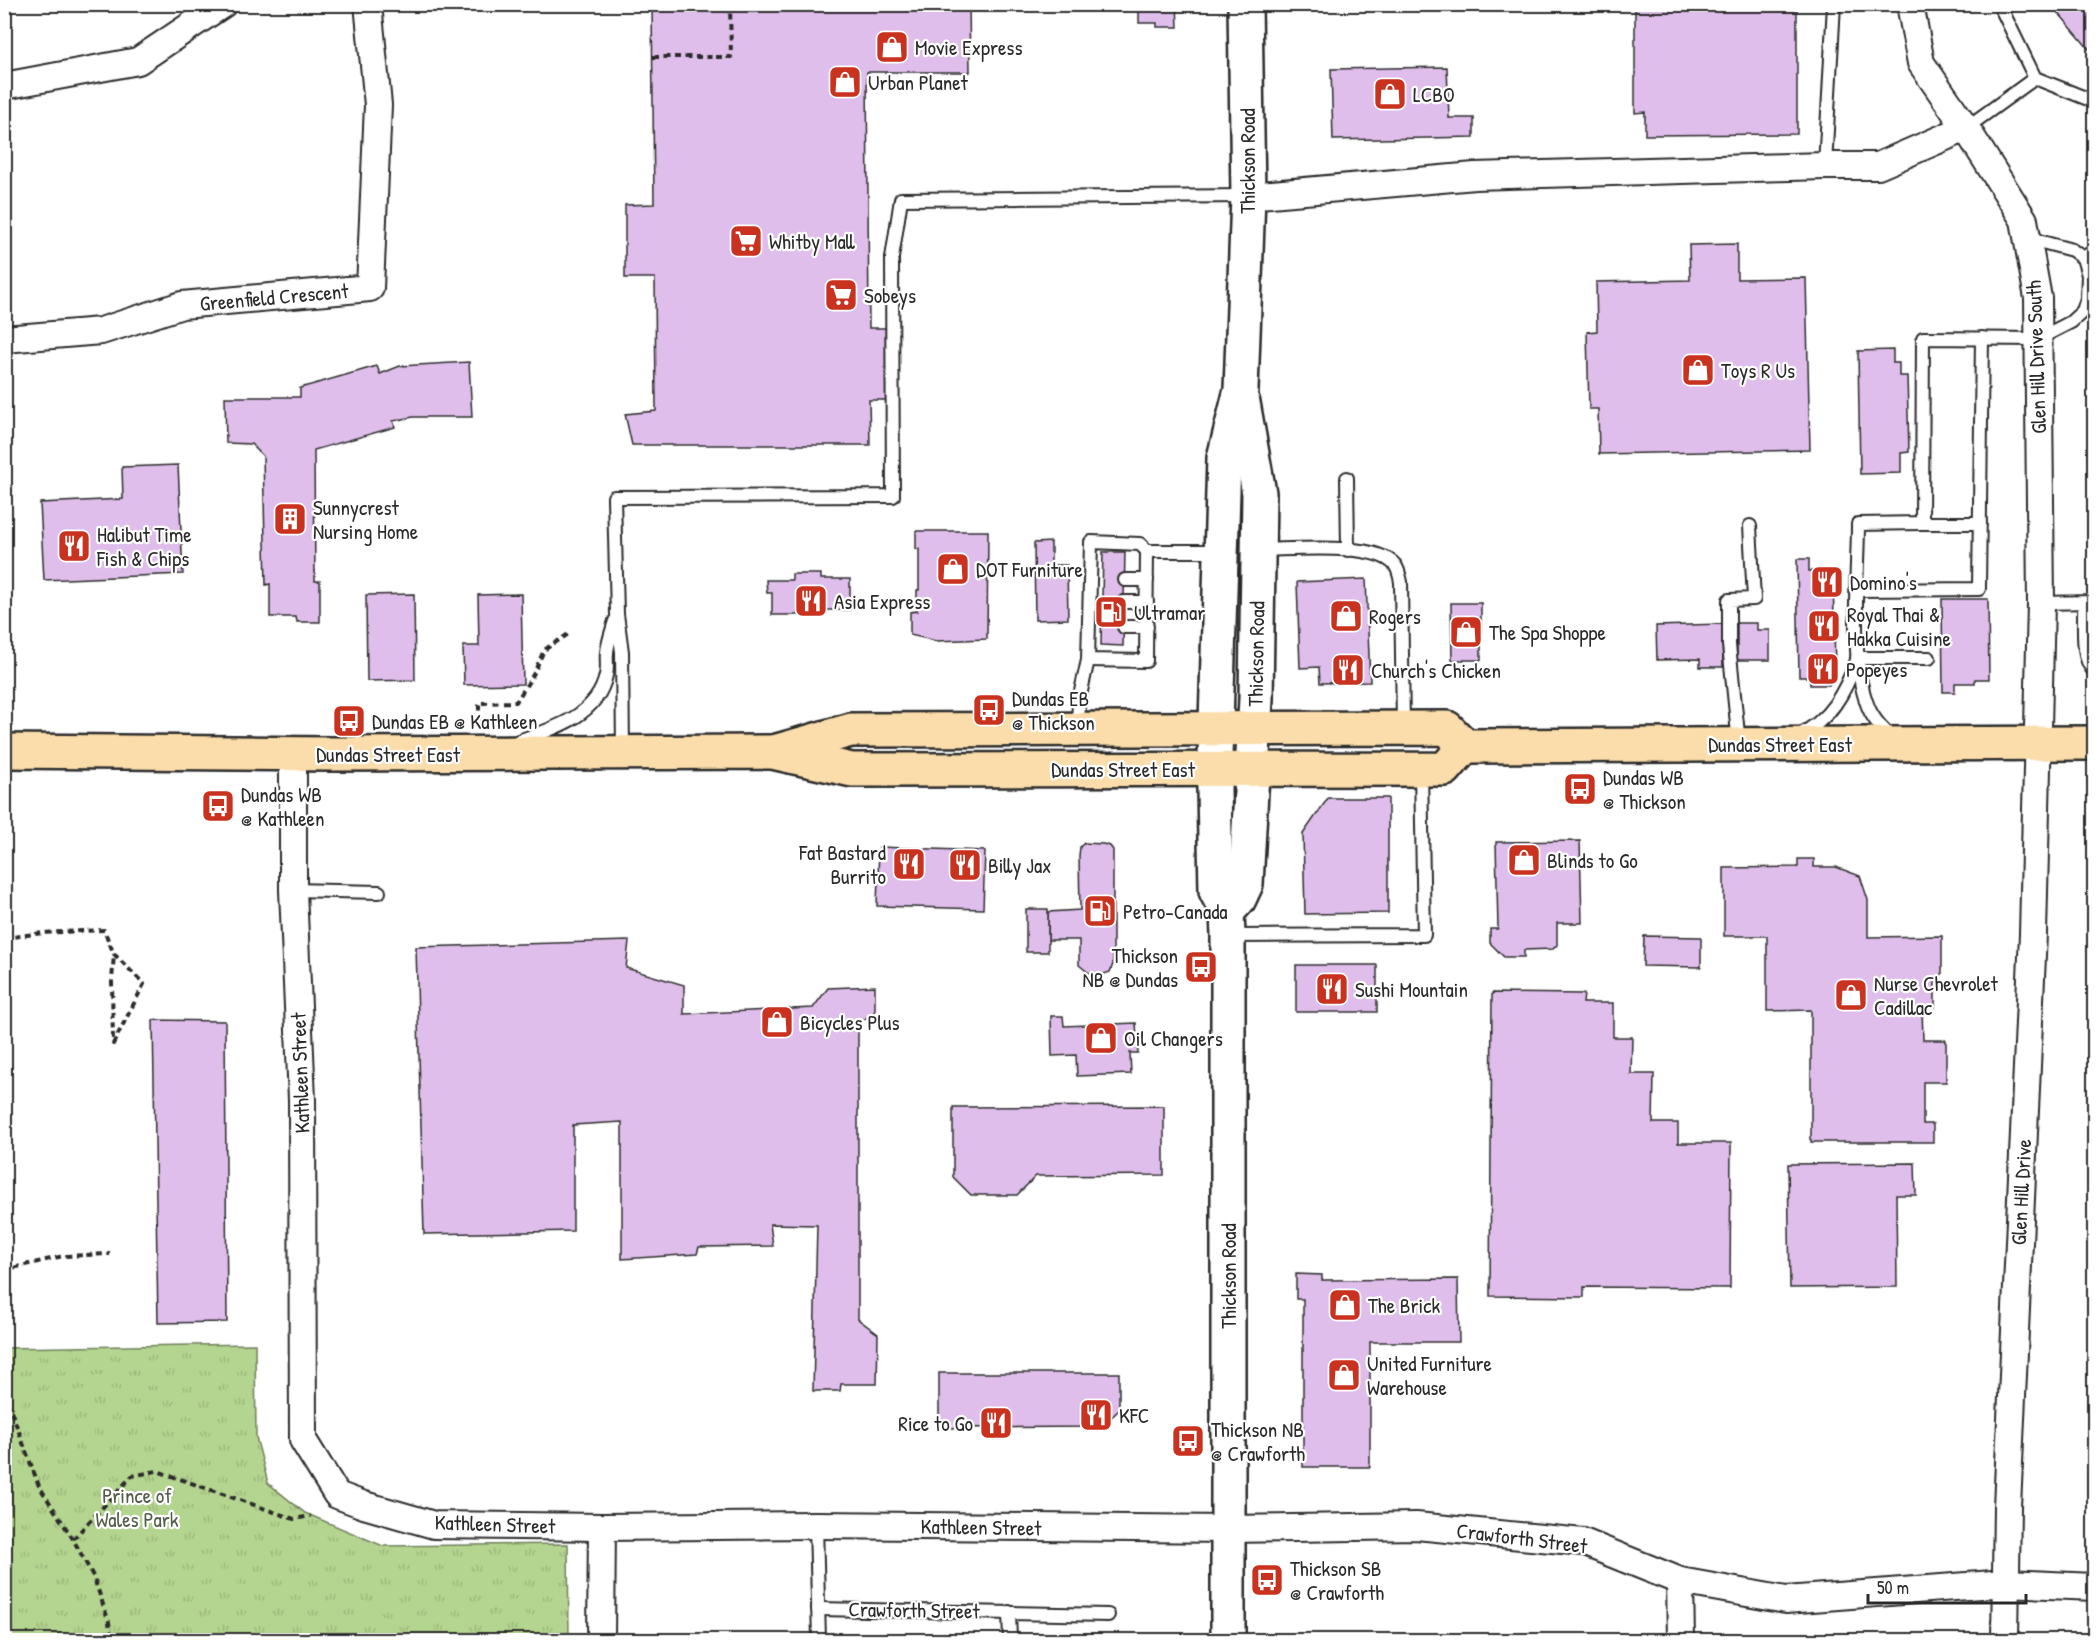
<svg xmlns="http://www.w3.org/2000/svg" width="2099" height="1645" viewBox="0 0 2099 1645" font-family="'Patrick Hand',sans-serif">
	<defs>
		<pattern id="grass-tufts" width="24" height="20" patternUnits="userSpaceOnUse" patternTransform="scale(1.5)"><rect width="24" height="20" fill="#b4d58f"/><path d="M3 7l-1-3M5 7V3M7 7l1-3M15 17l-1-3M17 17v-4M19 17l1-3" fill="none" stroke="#9bb77c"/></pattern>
	</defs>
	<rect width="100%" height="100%" fill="#fff"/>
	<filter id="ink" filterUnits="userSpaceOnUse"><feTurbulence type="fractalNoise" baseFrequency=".0167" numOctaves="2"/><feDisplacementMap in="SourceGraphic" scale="12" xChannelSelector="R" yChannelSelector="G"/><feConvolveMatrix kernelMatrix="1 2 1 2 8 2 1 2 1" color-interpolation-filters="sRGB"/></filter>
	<g filter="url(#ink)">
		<path fill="url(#grass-tufts)" stroke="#70805d" stroke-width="1.5" d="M255,1344l1,93 12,46 37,30 78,33 185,-2 1,96h-564v-292z"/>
		<g fill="#dfbeeb" stroke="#2b2b2b" stroke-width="1.5">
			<path d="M652,4h317l1,68h-103l2,256h18l1,72h-19l1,45h-238l-7,-31 31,-3 -1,-133h-30v-73l29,-1z"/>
			<path d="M1139,4h38l1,23h-21v-4h-18z"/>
			<path d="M1635,4h162v130l-152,1v-23l-10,1z"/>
			<path d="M2051,4h43v51z"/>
			<path d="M1447,67l2,51h25v19l-141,3 -2,-71z"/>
			<path d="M1737,244v35l69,-1 4,172 -211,4 -1,-45h-9l-2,-77 10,-1 -1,-49 94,-2 -1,-35z"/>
			<path d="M1893,350v13h6v13h8l2,76 -8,1v20l-41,1 -2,-123z"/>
			<path d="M469,362l3,55h-59l-20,4 2,6 -81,23 1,131h5v41h-23l-1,-5h-26v-33l-4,1 -3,-129 -12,-12 -25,-1 -1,-46h75v-9l77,-22 3,8 20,-8z"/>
			<path d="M178,465l5,109 -139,6 -4,-77 83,-4 -1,-32z"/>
			<path d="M916,531h72l-1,108 -51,2 -26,-6v-23l7,-1v-21h2v-41h-3z"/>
			<path d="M1051,542v23h16l1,54 -33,1 -1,-77z"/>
			<path d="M1103,552h22l-2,94 -22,-1z"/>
			<path d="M1797,559h12v12h24l2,102 -6,12h-19v-8h-11z"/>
			<path d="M792,574h29v5h29v31h-29v5h-49v-22h-5l-1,-13h26z"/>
			<path d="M1366,579l4,103 -50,1 -1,-16 -19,1 -3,-86z"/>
			<path d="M414,594l1,86 -48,1 -1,-86z"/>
			<path d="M521,594l2,90 -59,1 -1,-39h16l-1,-51z"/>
			<path d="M1942,599h46l1,80h-14v4h-20v9h-12z"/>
			<path d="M1451,603h30v57h-29z"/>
			<rect x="2088" y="617" width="6" height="27"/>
			<path d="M1737,623h20v7h13v30h-33z"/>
			<path d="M1722,624l1,43h-23v-8l-43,1 -1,-34z"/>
			<path d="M1328,798h60v115l-83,1 -2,-80z"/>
			<path d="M1580,841l2,82h-25v22l-4,4 -29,1v7h-20l-14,-14v-14h8l-2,-87z"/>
			<path d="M1084,843l19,1 7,2 3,4v114l-3,8 -6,2 -15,-1 -10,-8v-25h-31v-28l32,-2 -1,-54 1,-9z"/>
			<path d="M879,847l106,4 -2,58 -106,-3z"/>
			<path d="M1798,859h16v8h22l24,9 8,24v37l74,-1v38l-7,9v24h-13l1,33h23v42h-23v42h10v18h-122v-132l-44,1v-75h-43v-68l74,-1z"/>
			<rect x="1026" y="909" width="22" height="43"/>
			<path d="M1644,936l57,1v30l-58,-1z"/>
			<path d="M629,941l-3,27 58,17v29l129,-6 15,-20 47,-2v25l-17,13v295l20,15 -1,50h-36l-1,7h-27l4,-166 -47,-1 3,22 -74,1 -2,7 -75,5v-137l-49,3v106l-149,3 -8,-287z"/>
			<rect x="1296" y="965" width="81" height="47"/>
			<path d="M1492,993l92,1 -1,9h30v34h19l-1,37h23l-1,49h25v20h53l-1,145 -146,-1v10l-94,-1z"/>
			<path d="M1051,1016h12l1,10 72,-3 2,30h-8l1,21 -54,2 -1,-21 -24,1z"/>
			<path d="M153,1020l72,1 2,301 -69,1z"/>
			<path d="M1164,1106v69l-128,1 -19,19h-46l-18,-18v-70z"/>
			<path d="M1915,1163l1,32h-20l1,92 -107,1 -2,-124z"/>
			<path d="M1296,1274l26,1v5l136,-1 1,63h-89v125h-67v-168h-7z"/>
			<path d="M939,1373h180v37l-18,17 -162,1z"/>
		</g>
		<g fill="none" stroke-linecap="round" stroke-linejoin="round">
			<g stroke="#2b2b2b" stroke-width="16">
				<g id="service">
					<path d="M1999,4l36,74 53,21 6,-2"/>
					<path d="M1966,128l69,-50"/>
					<path d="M1825,166l9,-162"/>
					<path d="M2083,258l11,-7"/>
					<path d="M1347,478l1,72"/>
					<path d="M1922,523h58"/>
					<path d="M1259,550c31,0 116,-9 136,15 3,4 5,12 6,17l2,145"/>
					<path d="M1147,551l-7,-7 -49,-2 -3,118 58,1 1,-110h73"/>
					<path d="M1125,580h22"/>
					<path d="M1857,590l122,-1 3,-251"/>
					<path d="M1124,602h23"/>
					<path d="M2041,603l53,-1"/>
					<path d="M2084,603c1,18 -4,56 10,68"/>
					<path d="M1124,627h23"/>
					<path d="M1857,658h72"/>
					<path d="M1078,727l1,-27 9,-40"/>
					<path d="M1797,736c33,-15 48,-44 60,-76"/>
					<path d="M1892,737c-9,-7 -16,-15 -21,-24 -23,-44 -13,-139 -13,-189l64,-1 1,-185 115,1 33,-17 12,-11 4,-13 1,-23 -5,-17 -11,-8 -45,-12"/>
					<path d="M518,741c35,-12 80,-25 88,-66 2,-7 0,-15 1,-23 1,-10 5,-21 8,-31"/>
					<path d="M1739,744l-10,-99v-45l25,-1 -4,-73"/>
					<path d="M623,752l-1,-100 -5,-38 -3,-117 279,-1 -1,-238 9,-59 346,-3"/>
					<path d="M293,890l86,2"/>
					<path d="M1229,936l195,-1 -3,-166"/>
					<path d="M816,1525l3,115"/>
					<path d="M818,1609l290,6"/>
					<path d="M1009,1612l1,28"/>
				</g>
			</g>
			<g stroke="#2b2b2b" stroke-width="30">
				<g id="minor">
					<path d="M1910,4l11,59 45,65 58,92 14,78 3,305 -8,331 -26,573 -2,133"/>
					<path d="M4,86l134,-25 85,-57"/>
					<path d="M1248,196l227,-20 350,-10h53l88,-38"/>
					<path d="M4,339l97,-8 81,-26 188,-17 8,-183 -10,-101"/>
					<path d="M293,754v136l9,210 1,340 34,55 27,10 70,20 168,2 214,-2 412,4 188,-3 167,16 97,39 106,19 220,-17 88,4"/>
					<path d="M1680,1581l1,59"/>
					<path d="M601,1640l1,-113"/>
				</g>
			</g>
			<g stroke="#2b2b2b" stroke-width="38">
				<g id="secondary">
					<path d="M1227,912l12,-13 7,-15 10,-185 3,-206 -16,-90"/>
					<path d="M1228,1640v-704l-1,-24 -11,-21 -2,-102 10,-331 17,-68 7,-194 -3,-192"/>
				</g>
			</g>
			<g stroke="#2b2b2b" stroke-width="38">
				<g id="primary">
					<path d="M4,751l328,3 440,-2 80,18 593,-1 20,-23"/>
					<path d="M777,751l74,-21 596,-2 18,18 629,-3"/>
				</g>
			</g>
			<g stroke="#2b2b2b" stroke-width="4" stroke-dasharray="6 4.5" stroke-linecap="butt">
				<path d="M653,57h78l-1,-53"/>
				<path d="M479,721v-18l37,-1 18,-29 10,-23 26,-17"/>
				<path d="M4,938l39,-5 61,-3 10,24 30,30 -31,60 -1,-63 2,-27"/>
				<path d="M4,1270l59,-14 47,-2"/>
				<path d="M4,1392l35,94 34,53 21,39 15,44 2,18"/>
				<path d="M73,1539l59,-63 25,-5 137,48 17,-3"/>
			</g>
			<use href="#service" stroke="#fff" stroke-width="12"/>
			<use href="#minor" stroke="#fff" stroke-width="26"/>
			<use href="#secondary" stroke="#fff" stroke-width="33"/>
			<use href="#primary" stroke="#faddab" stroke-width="33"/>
		</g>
	</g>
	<defs>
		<g id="shop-square" transform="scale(1.725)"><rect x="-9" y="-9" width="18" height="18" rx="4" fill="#c8321e" stroke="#fff"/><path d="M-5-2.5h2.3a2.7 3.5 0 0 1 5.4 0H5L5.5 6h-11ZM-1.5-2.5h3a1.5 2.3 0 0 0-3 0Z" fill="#fff"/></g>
		<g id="supermarket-square" transform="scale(1.725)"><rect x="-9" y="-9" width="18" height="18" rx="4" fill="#c8321e" stroke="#fff"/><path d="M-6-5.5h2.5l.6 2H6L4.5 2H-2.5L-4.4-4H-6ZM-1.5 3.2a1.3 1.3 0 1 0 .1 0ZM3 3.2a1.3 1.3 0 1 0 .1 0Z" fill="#fff"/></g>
		<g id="building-square" transform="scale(1.725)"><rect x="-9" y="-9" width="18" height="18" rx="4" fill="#c8321e" stroke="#fff"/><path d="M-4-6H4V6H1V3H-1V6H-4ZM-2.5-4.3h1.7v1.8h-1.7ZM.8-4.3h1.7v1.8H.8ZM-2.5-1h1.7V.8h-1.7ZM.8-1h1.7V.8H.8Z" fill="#fff"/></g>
		<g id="restaurant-square" transform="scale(1.725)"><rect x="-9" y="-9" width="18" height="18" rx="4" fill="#c8321e" stroke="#fff"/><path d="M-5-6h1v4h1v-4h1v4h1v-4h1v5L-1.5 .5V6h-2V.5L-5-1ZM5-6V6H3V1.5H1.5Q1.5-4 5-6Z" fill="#fff"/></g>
		<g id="fuel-square" transform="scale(1.725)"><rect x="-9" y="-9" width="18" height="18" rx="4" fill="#c8321e" stroke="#fff"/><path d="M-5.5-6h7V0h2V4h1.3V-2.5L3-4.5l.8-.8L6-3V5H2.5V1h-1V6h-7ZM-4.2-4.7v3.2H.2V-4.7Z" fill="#fff"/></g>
		<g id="bus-square" transform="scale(1.725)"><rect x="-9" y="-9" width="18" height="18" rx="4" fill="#c8321e" stroke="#fff"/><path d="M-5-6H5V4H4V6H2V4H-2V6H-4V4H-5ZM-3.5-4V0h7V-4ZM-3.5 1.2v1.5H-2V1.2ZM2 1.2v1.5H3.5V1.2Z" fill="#fff"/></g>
	</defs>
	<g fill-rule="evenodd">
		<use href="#shop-square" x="892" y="47"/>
		<use href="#shop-square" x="845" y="82"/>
		<use href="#shop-square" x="1390" y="94"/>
		<use href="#supermarket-square" x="746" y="241"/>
		<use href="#supermarket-square" x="841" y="295"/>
		<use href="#shop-square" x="1698" y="370"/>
		<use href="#building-square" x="290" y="519"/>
		<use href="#restaurant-square" x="74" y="546"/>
		<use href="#shop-square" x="953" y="569"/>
		<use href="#restaurant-square" x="1827" y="582"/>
		<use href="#restaurant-square" x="811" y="601"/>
		<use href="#fuel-square" x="1111" y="612"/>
		<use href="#shop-square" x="1346" y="616"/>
		<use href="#restaurant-square" x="1824" y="626"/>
		<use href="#shop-square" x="1466" y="632"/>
		<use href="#restaurant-square" x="1823" y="669"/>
		<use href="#restaurant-square" x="1348" y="670"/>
		<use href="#bus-square" x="989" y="710"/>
		<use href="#bus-square" x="349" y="721"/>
		<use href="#bus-square" x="1580" y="789"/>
		<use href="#bus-square" x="218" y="806"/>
		<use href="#shop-square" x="1524" y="860"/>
		<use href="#restaurant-square" x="909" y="864"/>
		<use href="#restaurant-square" x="965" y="865"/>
		<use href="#fuel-square" x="1100" y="911"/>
		<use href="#bus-square" x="1201" y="967"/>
		<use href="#restaurant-square" x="1332" y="989"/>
		<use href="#shop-square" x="1851" y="995"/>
		<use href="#shop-square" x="777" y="1022"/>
		<use href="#shop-square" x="1101" y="1038"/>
		<use href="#shop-square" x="1345" y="1305"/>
		<use href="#shop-square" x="1344" y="1375"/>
		<use href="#restaurant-square" x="1096" y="1415"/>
		<use href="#restaurant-square" x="996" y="1423"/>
		<use href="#bus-square" x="1188" y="1441"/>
		<use href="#bus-square" x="1267" y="1580"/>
	</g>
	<g text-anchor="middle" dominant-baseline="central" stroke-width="4.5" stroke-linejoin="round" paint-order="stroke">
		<g font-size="21" fill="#2b2b2b" stroke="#fff" text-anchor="start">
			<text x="915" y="47">Movie Express</text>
			<text x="868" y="82">Urban Planet</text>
			<text x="1413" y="94">LCBO</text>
			<text x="769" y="241">Whitby Mall</text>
			<text x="864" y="295">Sobeys</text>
			<text x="1721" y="370">Toys R Us</text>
			<text x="313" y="507">Sunnycrest<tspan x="313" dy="24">Nursing Home</tspan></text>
			<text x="97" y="534">Halibut Time<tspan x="97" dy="24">Fish &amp; Chips</tspan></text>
			<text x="976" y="569">DOT Furniture</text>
			<text x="1850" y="582">Domino's</text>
			<text x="834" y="601">Asia Express</text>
			<text x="1134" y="612">Ultramar</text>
			<text x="1847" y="614">Royal Thai &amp;<tspan x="1847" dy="24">Hakka Cuisine</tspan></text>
			<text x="1369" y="616">Rogers</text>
			<text x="1489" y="632">The Spa Shoppe</text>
			<text x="1846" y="669">Popeyes</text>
			<text x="1371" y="670">Church's Chicken</text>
			<text x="1012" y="698">Dundas EB<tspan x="1012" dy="24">@ Thickson</tspan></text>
			<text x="372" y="721">Dundas EB @ Kathleen</text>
			<text x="1603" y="777">Dundas WB<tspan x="1603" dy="24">@ Thickson</tspan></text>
			<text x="241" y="794">Dundas WB<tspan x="241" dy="24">@ Kathleen</tspan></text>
			<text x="886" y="852" text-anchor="end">Fat Bastard<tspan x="886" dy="24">Burrito</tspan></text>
			<text x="1547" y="860">Blinds to Go</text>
			<text x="988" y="865">Billy Jax</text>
			<text x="1123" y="911">Petro-Canada</text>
			<text x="1178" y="955" text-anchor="end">Thickson<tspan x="1178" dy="24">NB @ Dundas</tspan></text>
			<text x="1874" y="983">Nurse Chevrolet<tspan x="1874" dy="24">Cadillac</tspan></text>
			<text x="1355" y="989">Sushi Mountain</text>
			<text x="800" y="1022">Bicycles Plus</text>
			<text x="1124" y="1038">Oil Changers</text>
			<text x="1368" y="1305">The Brick</text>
			<text x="1367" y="1363">United Furniture<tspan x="1367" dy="24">Warehouse</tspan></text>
			<text x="1119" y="1415">KFC</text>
			<text x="973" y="1423" text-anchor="end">Rice to Go</text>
			<text x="1211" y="1429">Thickson NB<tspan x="1211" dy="24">@ Crawforth</tspan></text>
			<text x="1290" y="1568">Thickson SB<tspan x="1290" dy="24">@ Crawforth</tspan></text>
		</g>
		<g font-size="21" fill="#2b2b2b" stroke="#fff">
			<text transform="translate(1247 161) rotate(-90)">Thickson Road</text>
			<text transform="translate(274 297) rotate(-5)">Greenfield Crescent</text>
			<text transform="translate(2036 357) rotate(-92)">Glen Hill Drive South</text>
			<text transform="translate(1256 654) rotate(-89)">Thickson Road</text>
			<text x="1780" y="744">Dundas Street East</text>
			<text x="388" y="754">Dundas Street East</text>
			<text x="1123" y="769">Dundas Street East</text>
			<text transform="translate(300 1073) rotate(-92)">Kathleen Street</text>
			<text transform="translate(2021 1192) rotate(-87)">Glen Hill Drive</text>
			<text transform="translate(1228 1276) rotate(-90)">Thickson Road</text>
			<text transform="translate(495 1524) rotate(2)">Kathleen Street</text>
			<text transform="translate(981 1527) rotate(1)">Kathleen Street</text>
			<text transform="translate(1522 1538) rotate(7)">Crawforth Street</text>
			<text transform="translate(914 1610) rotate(1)">Crawforth Street</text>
		</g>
		<g font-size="21" fill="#545e49" stroke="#fff">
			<text x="137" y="1495">Prince of<tspan x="137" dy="24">Wales Park</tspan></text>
		</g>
	</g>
	<rect width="2099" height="1645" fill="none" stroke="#fff" stroke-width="24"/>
	<rect x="12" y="12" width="2075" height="1621" fill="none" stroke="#2b2b2b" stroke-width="2" filter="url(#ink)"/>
	<path d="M1868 1594v9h158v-9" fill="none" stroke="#2b2b2b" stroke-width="3"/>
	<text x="1877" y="1594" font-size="18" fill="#2b2b2b" stroke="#ffffff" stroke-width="4.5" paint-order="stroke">50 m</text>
</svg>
